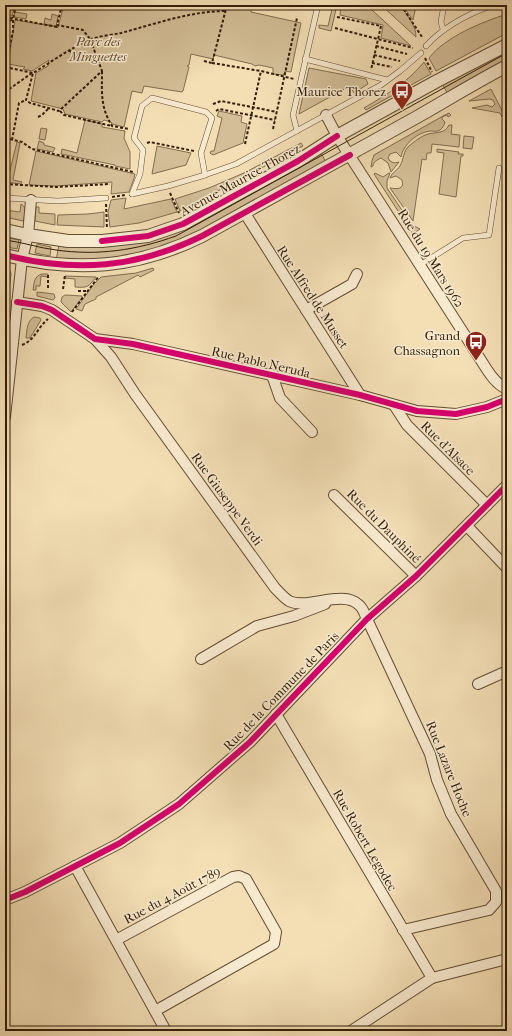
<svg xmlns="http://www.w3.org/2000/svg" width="512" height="1036" viewBox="0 0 512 1036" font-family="'IM FELL French Canon',serif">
	<rect width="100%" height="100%" fill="#f4dfb5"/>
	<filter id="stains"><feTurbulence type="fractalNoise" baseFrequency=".005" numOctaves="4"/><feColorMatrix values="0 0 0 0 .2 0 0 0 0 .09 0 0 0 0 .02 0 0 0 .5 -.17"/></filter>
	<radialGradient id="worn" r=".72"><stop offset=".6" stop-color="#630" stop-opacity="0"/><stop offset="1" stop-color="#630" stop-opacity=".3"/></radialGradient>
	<g fill="#d3be97" stroke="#826e4f">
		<path d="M5,5h10l-3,11 -7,-1z"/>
		<path d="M64,5h161l4,2 1,-2h22l-1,7 50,11 -10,49 -6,-1 -1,4 -11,-1v-6l-14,-3 -4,1 -3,-2 -38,-9 -1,4 -22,-5 -2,11 -2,1 2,1 -6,24 -1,1 -38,-6 -2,7 -10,-2 -8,36 -12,-3 -1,-2 -7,-2 -2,2 -37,-8 -2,-5 -32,-8 5,-28 12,-7 1,-6 -17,11 -9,-2 2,-2 -17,-3 7,-44 43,7z"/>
		<path d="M333,5h4l-6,26 -12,-3v-3l9,1z"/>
		<path d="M341,5h24l7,5 39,36 -30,-8 2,-13 -43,-10z"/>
		<path d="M381,5h19c7,10 16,20 16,32z"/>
		<path d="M402,5l14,1 -3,14z"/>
		<path d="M15,12l12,2 -1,5 -12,-2z"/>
		<path d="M52,14l6,2 -2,10 -12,-2 1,-6 6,2z"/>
		<path d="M507,14v19l-71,38 -7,-13c16,-21 53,-36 78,-44z"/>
		<path d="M507,49v14l-58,33 -8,-14z"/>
		<path d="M424,62l7,12 -65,36 -2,-2c22,-13 44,-26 60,-46z"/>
		<path d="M309,68l57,11 2,5 -14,9 -4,-7 -51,28z"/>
		<path d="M491,89l16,31v6l-7,-13 -28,-5 15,-3 5,2 3,-3 -2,-4 -3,-1 -21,2z"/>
		<path d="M219,111l23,5 -1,6 6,2 -4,19 -30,12 -3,-2 1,-2h3l8,-33 -5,-2z"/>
		<path d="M449,113l2,2 -3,2 -1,-2 -5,2v2l3,3c-1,3 -2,6 -5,8 -3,2 -6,1 -9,1 -14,1 -28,14 -30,26l-5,-5 -6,2 -2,4 2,3 4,2 5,-1 -8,10 -3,-9 -7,-5c-4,2 -8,4 -8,8l-2,1 1,-6 2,-6 69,-39z"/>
		<path d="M85,120l17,4v3l23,4 -1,7 6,14v17l-15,-3v-1l-54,-11 1,-5 15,4z"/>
		<path d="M449,125h3l-1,9 9,1 -1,12 -27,-3 -1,9h-4l-1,7 -4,-1 -9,62 -23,-33c6,1 15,2 12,-8l-6,-4 -6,2c2,-6 7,-7 10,-12 4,-7 3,-15 9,-20 5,-4 12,-10 19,-12 8,-2 17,0 21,-9z"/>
		<path d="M41,128l6,1 -2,11 -6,-1z"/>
		<path d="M464,136l10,1 -2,12 -9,-1z"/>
		<path d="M39,141l5,2v2l11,3 -2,4 -16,-3z"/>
		<path d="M17,142l3,1 -7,37 9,2 -1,2 -16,-2v-9l4,1z"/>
		<path d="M301,143l2,3 -123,65 -5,-12 34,-11 35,-15z"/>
		<path d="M157,146l34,7 -5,12 -34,9z"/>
		<path d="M437,149l22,3 -1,2h5v2h-2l-5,41 -17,-3 5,-41 -7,-1z"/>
		<path d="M36,151l99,23c-1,6 -4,12 -6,18l-18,2 1,-12 -57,4 -26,-1z"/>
		<path d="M320,151l7,13 -155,83 -63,14 -53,-1 3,-15 83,-4z"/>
		<path d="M375,173l8,4 6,-4h1l-3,8v7l25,37 8,4 -7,5 -39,-60z"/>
		<path d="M126,198l-2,11 47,-10 6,13 -38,11 -29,4 -2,-15 3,-12z"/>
		<path d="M21,204c7,4 4,11 2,17l-18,-4v-7l15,2z"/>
		<path d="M36,207h3v6l16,1v11l-20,-4z"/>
		<path d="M104,212v15l-47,-2 1,-10 30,-1z"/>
		<path d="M9,238l10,2 -2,9 -10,-2z"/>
		<path d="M37,244l14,3 -1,9 -15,-3z"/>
		<path d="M5,267l4,1 2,6 -5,40 -1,2z"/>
		<path d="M153,268l1,2 -14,7 -2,-2 -42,22v2l-11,5 -3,7 -6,-2 18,-25 7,-7 35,-4z"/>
		<path d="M42,274h6v3l-7,-1 -1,10h-4v4h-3c1,-7 1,-14 9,-16z"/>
		<path d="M65,276l31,1c-8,10 -8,11 -21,10v-8l-10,-1z"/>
		<path d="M37,292l17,2 1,4 -2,2 -16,-4z"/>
		<path d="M65,295l17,1v2l-11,14 -10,-10 1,-5z"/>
		<path d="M34,317l6,1 1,2 -11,18h-4c1,-8 1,-17 8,-21z"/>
	</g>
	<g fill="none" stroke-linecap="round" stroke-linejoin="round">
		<g stroke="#624e32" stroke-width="6">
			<g id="service">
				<path d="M443,29l-2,-7 3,-17"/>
				<path d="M426,46c18,-20 42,-32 67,-41"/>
				<path d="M305,59l82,21"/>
				<path d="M297,131l-4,-16 25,-110"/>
				<path d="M132,194l36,-8 37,-11 31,-11 145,-79 19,-14 21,-18"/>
				<path d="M132,194l8,-20 3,-24 -9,-12 8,-32 10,-8 54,14 6,6 -11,35 4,22"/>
				<path d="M5,198l53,3 48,-3"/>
				<path d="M420,265l43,-27 26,-3 10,-67"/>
			</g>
		</g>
		<g stroke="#624e32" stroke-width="12">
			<g id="minor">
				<path d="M326,115l11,21 140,218c8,12 16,29 30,35"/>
				<path d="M244,212l116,183"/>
				<path d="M17,302l25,4 10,4 43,29 38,5 227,51 57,16 39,3 31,-7 20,-8"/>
				<path d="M306,310l46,-26 5,-10"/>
				<path d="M95,339l16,18 24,37 140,194c4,4 9,10 14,13 17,9 54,-12 70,4 4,3 6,10 8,14l63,135 7,26 14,34 45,77v11l-7,8 -86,20"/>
				<path d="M272,375l8,23 32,34"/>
				<path d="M394,405l13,20 80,80"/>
				<path d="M5,417l17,-158 6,-24 3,-35"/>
				<path d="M334,495l82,81"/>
				<path d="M467,526l40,42"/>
				<path d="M201,659l56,-33 37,-10 31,-12"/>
				<path d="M478,684l29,-13"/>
				<path d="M276,714l156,264"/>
				<path d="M75,866l91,165"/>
				<path d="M5,900l20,-8 95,-49 59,-39 71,-62 117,-123 49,-43 91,-91"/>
				<path d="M116,940l117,-63 6,-1 7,3 30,53 -2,12 -119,67"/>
				<path d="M351,1031l81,-53 75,-19"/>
			</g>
		</g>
		<g stroke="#624e32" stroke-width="14">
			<g id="tertiary">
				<path d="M5,230l23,5 40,6h34l46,-5 35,-12 115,-63 39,-25 100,-55 70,-36"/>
				<path d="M5,255c71,18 132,13 197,-19 72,-40 143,-79 215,-119 30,-17 59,-35 90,-51"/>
			</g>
		</g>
		<g stroke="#321d07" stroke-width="2" stroke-dasharray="3 2" stroke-linecap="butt">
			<path d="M62,5l-5,20 26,5 7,9 8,21"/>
			<path d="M401,5l21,32"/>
			<path d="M5,17l52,10v-2"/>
			<path d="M337,17l44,9 -10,44"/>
			<path d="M5,22l7,-2"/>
			<path d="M335,28l78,20"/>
			<path d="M376,46l31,8"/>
			<path d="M69,51l29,9 4,11 -43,40 -29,-8 -4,-3 7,-27c18,-11 36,-24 56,-33 9,-4 22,-5 32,-7 34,-9 70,-22 105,-22"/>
			<path d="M374,55l26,6"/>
			<path d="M425,58l7,14"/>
			<path d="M204,61l8,2 15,-58"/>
			<path d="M212,63l49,8 33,8"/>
			<path d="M372,63l20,4"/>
			<path d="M5,67l8,-36v-12l3,-14"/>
			<path d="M5,67l28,6"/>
			<path d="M102,71c0,22 -2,35 10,55l17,3"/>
			<path d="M5,92l27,-19"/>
			<path d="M213,104l8,-3 56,11"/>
			<path d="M60,111l4,4 48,11"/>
			<path d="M216,111l3,-2 56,11"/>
			<path d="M38,117l4,-2 7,-7"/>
			<path d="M273,129l24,-111"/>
			<path d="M5,138l17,4 10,7 101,23"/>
			<path d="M12,140l7,-37 7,-3"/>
			<path d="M147,143l3,-1 44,9"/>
			<path d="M245,144l16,-73"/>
			<path d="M5,184l51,3 54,-3"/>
			<path d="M170,193l9,20"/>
			<path d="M112,197l13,-2"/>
			<path d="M106,204l1,25"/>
			<path d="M48,288v-15"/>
			<path d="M63,289l2,-14"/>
			<path d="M78,291h10"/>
			<path d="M72,312l27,-36"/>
			<path d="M22,345c13,-5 15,-17 26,-26"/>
		</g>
		<use href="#service" stroke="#f8eacf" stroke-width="5"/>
		<use href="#minor" stroke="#f8eacf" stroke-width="10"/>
		<use href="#tertiary" stroke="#f8eacf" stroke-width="12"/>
		<path stroke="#321d07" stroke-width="1" d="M5,240c17,2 34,8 51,10 42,6 81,0 120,-14l331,-183"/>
		<g stroke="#f8eacf" stroke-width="8">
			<g id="cycleway">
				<path d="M102,241l46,-5 35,-12 115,-63 39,-25"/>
				<path d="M5,255c71,18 132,13 197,-19l148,-81"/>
				<path d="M17,302l25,4 10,4 43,29 38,5 227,51 57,16 39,3 31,-7 20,-8"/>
				<path d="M5,900l20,-8 95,-49 59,-39 71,-62 117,-123 49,-43 91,-91"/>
			</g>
		</g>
		<use href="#cycleway" stroke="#d6006c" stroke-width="6"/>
	</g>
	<defs>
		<g id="bus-pin" transform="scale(1.15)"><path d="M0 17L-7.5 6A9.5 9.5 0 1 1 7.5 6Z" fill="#8f2418" stroke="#f8eacf"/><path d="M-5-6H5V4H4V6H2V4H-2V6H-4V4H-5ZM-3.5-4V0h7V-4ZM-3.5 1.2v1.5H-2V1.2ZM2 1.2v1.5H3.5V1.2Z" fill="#fff"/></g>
	</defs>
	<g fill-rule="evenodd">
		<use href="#bus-pin" x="402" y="91"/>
		<use href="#bus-pin" x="476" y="342"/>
	</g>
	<g text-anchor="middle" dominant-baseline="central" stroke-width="3" stroke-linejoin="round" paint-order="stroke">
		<g font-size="13" font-style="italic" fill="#624d32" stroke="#f8eacf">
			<text x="98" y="41">Parc des<tspan x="98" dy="15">Minguettes</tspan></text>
		</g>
		<g font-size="13" fill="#321d07" stroke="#f8eacf" text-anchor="end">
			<text x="386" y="91">Maurice Thorez</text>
			<text x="460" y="335">Grand<tspan x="460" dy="15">Chassagnon</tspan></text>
		</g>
		<g font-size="13" fill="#321d07" stroke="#f8eacf">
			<text transform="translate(240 180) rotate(-29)">Avenue Maurice Thorez</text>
			<text transform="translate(431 258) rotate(58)">Rue du 19 Mars 1962</text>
			<text transform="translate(313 297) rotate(57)">Rue Alfred de Musset</text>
			<text transform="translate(261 362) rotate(13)">Rue Pablo Neruda</text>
			<text transform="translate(448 448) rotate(45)">Rue d'Alsace</text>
			<text transform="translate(227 499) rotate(54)">Rue Giuseppe Verdi</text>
			<text transform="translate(384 526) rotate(45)">Rue du Dauphiné</text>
			<text transform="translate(281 691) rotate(-46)">Rue de la Commune de Paris</text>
			<text transform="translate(449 769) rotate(68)">Rue Lazare Hoche</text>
			<text transform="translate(365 840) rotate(60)">Rue Robert Legodec</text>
			<text transform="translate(172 895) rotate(-28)">Rue du 4 Août 1789</text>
		</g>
	</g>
	<rect width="512" height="1036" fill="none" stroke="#f4dfb5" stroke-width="20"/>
	<rect x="6" y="6" width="500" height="1024" fill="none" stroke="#321d07" stroke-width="2"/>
	<rect x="10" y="10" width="492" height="1016" fill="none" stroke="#321d07"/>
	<rect width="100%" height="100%" filter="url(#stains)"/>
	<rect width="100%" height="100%" fill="url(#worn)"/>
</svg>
